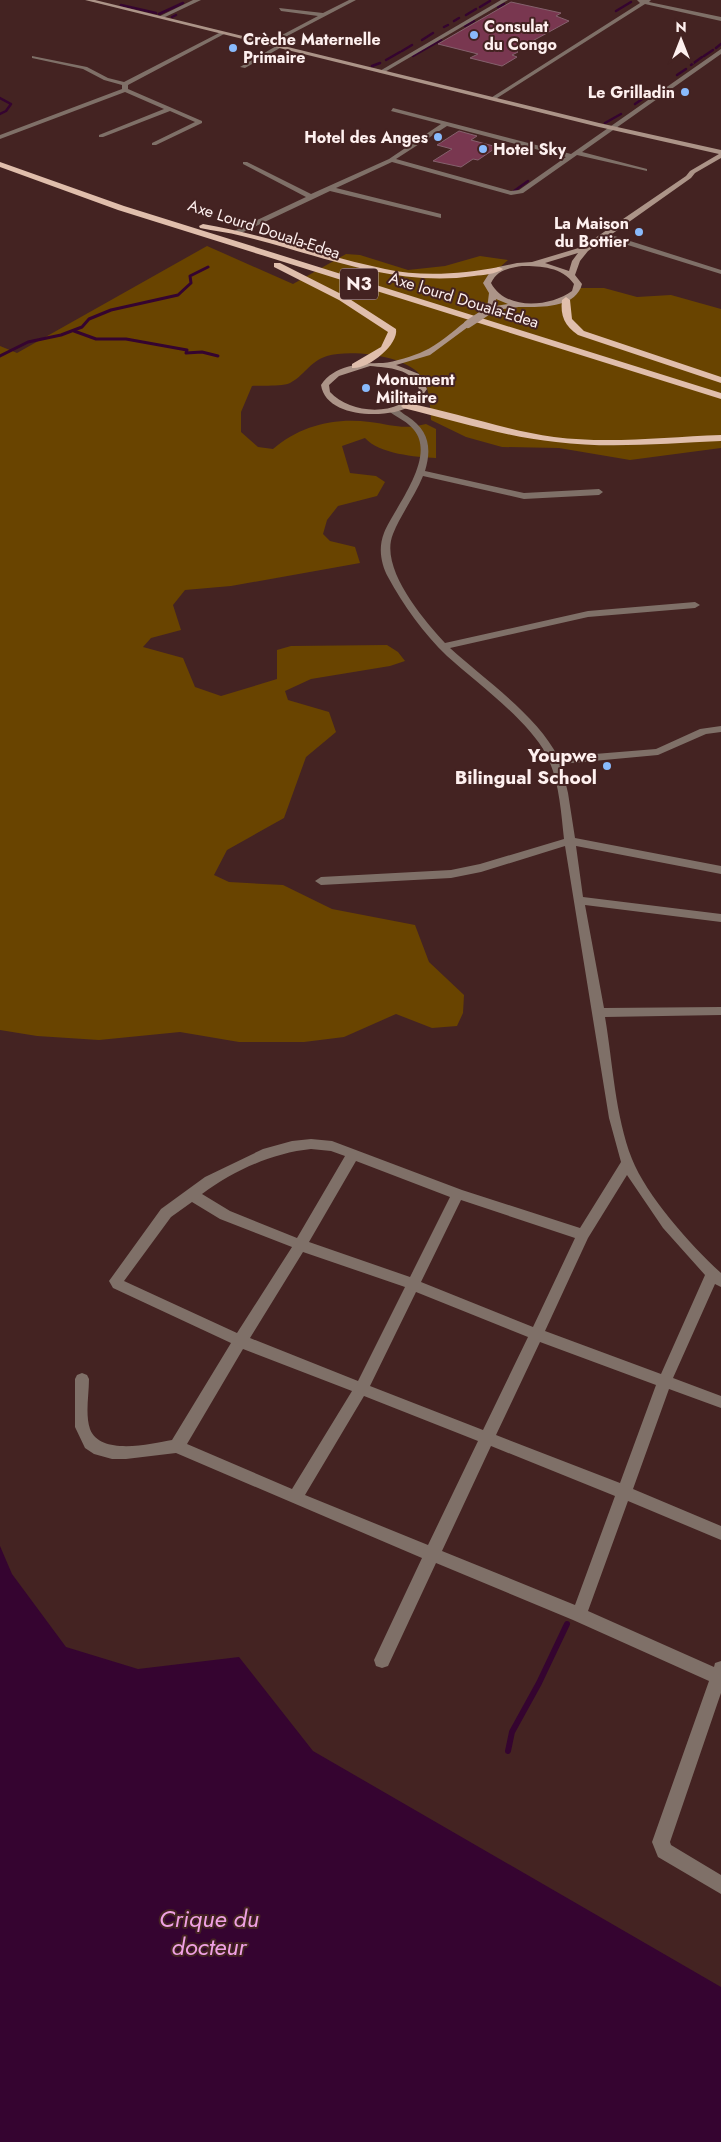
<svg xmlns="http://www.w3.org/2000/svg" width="721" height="2142" viewBox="0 0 721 2142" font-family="Jost,sans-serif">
	<rect width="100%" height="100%" fill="#442322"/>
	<path fill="#694400" d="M207,246l86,38 53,-30 14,1 48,15 37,-4 35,-10 28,4 -19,17 3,17 29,10h32l25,-16h26l33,9 34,-2 50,14v139l-91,12 -71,-12 -57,-1 -36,-10 -35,-17c-1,-15 -1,-32 -10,-44 -15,-21 -71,-27 -94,-20 -18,6 -23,20 -37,27 -9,4 -27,2 -38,3l-11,26v20l17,15 15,2c26,-23 62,-32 97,-27 24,3 32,8 56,2l10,5v29c-20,-1 -57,-4 -71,-20l-23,8 8,27 26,3 9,6 -8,14 -39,10 -11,14 -4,14 7,7 25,6 5,16 -129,23 -46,4 -12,15 8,25 -30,8 -8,9 40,11 12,29 26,9 56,-17v-29l14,-4 96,-1 11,7 7,9 -15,5 -79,13 -26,12 3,9 41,12 7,20 -30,25 -22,61 -57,32 -13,25 15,7 54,3 49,24 83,16 14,37 35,33 -1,18 -6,13 -25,2 -36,-14 -52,23 -40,5h-65l-59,-10 -81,8 -62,-4 -37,-6v-684l17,7z"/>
	<path fill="#350430" d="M0,1546l12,28 54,73 72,22 101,-12 74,94 408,236v155h-721z"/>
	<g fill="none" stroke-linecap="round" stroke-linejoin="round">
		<g stroke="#350430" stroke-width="2.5">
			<path d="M121,5l35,8"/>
			<path d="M480,7l10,-6"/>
			<path d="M498,7l6,-3"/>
			<path d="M616,11l15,-9"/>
			<path d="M159,14l24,-11"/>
			<path d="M466,15l10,-6"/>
			<path d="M172,17l4,-2"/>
			<path d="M454,21l5,-3"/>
			<path d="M465,26l9,-5"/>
			<path d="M444,27l4,-2"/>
			<path d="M422,40l11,-7"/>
			<path d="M716,48l5,-4"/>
			<path d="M402,51l10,-6"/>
			<path d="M413,56l28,-16"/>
			<path d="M704,56l9,-6"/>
			<path d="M386,60l14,-8"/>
			<path d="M691,65l11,-8"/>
			<path d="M372,66l8,-3"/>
			<path d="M677,75l9,-6"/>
			<path d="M0,98l11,6 -5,7 -6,3"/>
			<path d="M635,104l22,-15"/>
			<path d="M605,123l16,-9"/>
			<path d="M514,191l14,-10"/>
		</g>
		<g stroke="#350430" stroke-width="3">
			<path d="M74,331l22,8h30l61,11 -1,3 16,-1 16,4"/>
			<path d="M0,356l28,-14 33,-7 21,-8 7,-8 22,-9 67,-15 13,-12 -1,-7 18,-9"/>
		</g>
		<path stroke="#350430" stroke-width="6" d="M508,1751l4,-19 27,-49 28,-59"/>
	</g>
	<g fill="#793750" stroke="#85616d">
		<path d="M511,2l50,11 -5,3 13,5 -53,29 2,2 -6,3 5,2 -15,9 -32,-8 8,-4 -40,-10z"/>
		<path d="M459,131l18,5 -6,4 26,7 -19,13 -5,-1 -12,8 -28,-6 19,-12 -15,-4z"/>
	</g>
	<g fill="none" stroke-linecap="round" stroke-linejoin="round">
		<g fill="#7f7068" fill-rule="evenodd">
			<path d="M193,0h8l-38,18 -5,-1z"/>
			<path d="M349,0h7l-86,45 -5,-1 53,-28 -37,-5 -2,-3 44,5z"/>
			<path d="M501,0h7l-125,73 -5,-1z"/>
			<path d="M637,0h14l-2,2 72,15v4l-76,-17 -151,96 -5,-1 151,-96z"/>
			<path d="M221,32l5,1 -98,52v4l74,32v2l-46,22h-4v-2l43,-21 -25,-11 -67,26h-4v-2l65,-26 -39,-17 -125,47v-4l122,-46v-4l-18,-5 -21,-11 -51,-11v-2l55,11 21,11 16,4z"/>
			<path d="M278,45l2,3 -35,20 -5,-1z"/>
			<path d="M721,49v5l-139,98 65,17v2l-70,-16 -54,38 -12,2 -119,-33 -56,26 105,26v4l-111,-27 -91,43 -7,-2 74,-35 -63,-33v-2h4l64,32 78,-35 52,-35 -50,-13 2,-3 178,46zM447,126l119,31 -47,33 -8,1 -115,-32z"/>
			<path d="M605,233l116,37v4l-119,-37 -1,-2z"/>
			<path d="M390,408c7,-1 12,5 17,8 22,14 25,32 18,55l99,22 75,-4 4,3 -4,3 -75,4 -101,-23c-8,20 -22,38 -30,58 -14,34 30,85 52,109l143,-32 107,-9 5,3 -5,3 -107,9 -138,31c34,31 88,68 108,109l98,-8 44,-20 21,-3v6l-15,2 -48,21 -97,9 7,29 7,45 146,28v8l-145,-28 7,51 138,17v8l-136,-17 19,103 117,-1v8l-116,2c8,47 10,98 27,142 14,36 60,88 89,114v14l-6,-3 -42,94 48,18v12l-52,-19 -36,100 88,37v14l-93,-39 -40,110 126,56 1,-4 6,-2v32l-51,149 1,3 50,30v19l-63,-37 -6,-15 57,-161 -136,-61 -137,-57 -48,103 -6,2 -6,-2 -2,-6 48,-102 -246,-105 -50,6h-14l-18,-5 -9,-6 -10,-21v-48l2,-4 5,-2 5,2 2,4c0,16 -4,35 1,50 10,27 61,15 82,11l59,-97 -118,-55 -4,-7 52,-72 44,-32 58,-28 29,-8 19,-2 21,2 130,49 118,38 41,-66 -12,-44 -44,-272 -84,26 -30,6 -130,7 -6,-4 6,-4 130,-7 29,-6 84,-25c-3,-28 -5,-60 -18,-85 -19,-35 -69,-71 -99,-98 -23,-22 -44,-51 -59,-79 -7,-13 -10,-29 -4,-44 10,-25 53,-75 30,-103 -6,-8 -16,-12 -24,-18zM311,1149l20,2 14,5 -48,82 -67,-27 -28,-17c31,-23 70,-41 109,-45zM356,1161l94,36 -40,80 -101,-35zM627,1175l36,53 42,47 -44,99 -116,-43 43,-93zM461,1200l114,38 -42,89 -112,-45zM192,1202l28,17 72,28 -55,86 -113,-52 47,-64zM303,1252l102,35 -47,94 -108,-43zM416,1292l112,45 -45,93 -113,-44zM540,1342l116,43 -36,98 -124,-48zM243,1349l109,42 -60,98 -105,-45zM364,1396l114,45 -50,104 -123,-50zM491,1446l124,50 -40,109 -133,-54z"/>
		</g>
		<g fill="#ac9488" fill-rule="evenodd">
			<path d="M85,0h10l504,123 122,27v8l-26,15 -4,5 -103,73 -8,10 -5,14 7,9c-6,24 -40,23 -60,23 -10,0 -21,3 -31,4l-4,-2 2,-16 -6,-10 7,-11 8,-5 19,-4 15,-1 50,-15 104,-71 4,-5 29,-17 -120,-27zM578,253l-6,8 -3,10 -24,-8zM522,266c19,0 40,1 52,18l-2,7c-22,16 -66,20 -81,-8 6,-13 18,-15 31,-17zM496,299l12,5 -13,2z"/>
			<path d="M465,322l7,2 -42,31 -34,10 23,9 8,15c-5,7 -8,12 -16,17 -22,13 -85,13 -90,-21 13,-20 40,-22 62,-22 11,-1 31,-7 41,-12 14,-6 28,-19 41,-29zM370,366c19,2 42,2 49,23 -19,28 -68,26 -89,3l-1,-7 10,-9z"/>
		</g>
		<g fill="#e0beac" fill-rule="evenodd">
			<path d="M0,162l124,44 597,187v6l-603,-189 -118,-43z"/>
			<path d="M203,224c62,11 121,32 182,45 37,8 77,5 114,-2l4,2c-7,5 -20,6 -29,7 -80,12 -156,-22 -232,-40 -14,-4 -28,-5 -42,-8l-1,-2z"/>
			<path d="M274,263h6l65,33 51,33c3,16 -29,41 -44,39v-4l29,-17 7,-15 -49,-32 -65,-33z"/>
			<path d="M566,297l4,3 2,19 12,12 137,46v6l-143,-48c-13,-9 -18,-19 -16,-35z"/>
			<path d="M406,403c50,9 98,27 148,34 55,7 112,0 167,-2v6c-55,2 -110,8 -165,1 -51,-5 -103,-22 -153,-34l-2,-2z"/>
		</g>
		<path stroke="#ac9488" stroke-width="8" d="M468,324l23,-15"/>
	</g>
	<g fill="#89bafc" stroke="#442322" stroke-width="2">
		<circle cx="474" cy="35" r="5"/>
		<circle cx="233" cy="48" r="5"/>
		<circle cx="685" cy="92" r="5"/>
		<circle cx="438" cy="137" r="5"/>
		<circle cx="483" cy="149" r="5"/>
		<circle cx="639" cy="232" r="5"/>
		<circle cx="366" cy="388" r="5"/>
		<circle cx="607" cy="766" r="5"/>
	</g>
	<g text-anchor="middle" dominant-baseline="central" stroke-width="4" stroke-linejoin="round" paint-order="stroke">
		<g font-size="16" font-weight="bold" fill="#fef0ef" stroke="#442322" text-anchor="start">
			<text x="484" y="26">Consulat<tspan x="484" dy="18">du Congo</tspan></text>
			<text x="243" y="39">Crèche Maternelle<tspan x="243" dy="18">Primaire</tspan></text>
			<text x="675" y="92" text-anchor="end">Le Grilladin</text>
			<text x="428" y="137" text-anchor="end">Hotel des Anges</text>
			<text x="493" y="149">Hotel Sky</text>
			<text x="629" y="223" text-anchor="end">La Maison<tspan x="629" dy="18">du Bottier</tspan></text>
			<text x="376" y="379">Monument<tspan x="376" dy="18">Militaire</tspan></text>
		</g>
		<g font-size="16" fill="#fef0ef" stroke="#442322">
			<text transform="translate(264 229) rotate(18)">Axe Lourd Douala-Edea</text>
			<text transform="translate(464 300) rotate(17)">Axe lourd Douala-Edea</text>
		</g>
		<rect fill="#442322" stroke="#c6b2b2" stroke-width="1" x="340" y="268.5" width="38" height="31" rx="4"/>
		<g font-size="18" font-weight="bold" fill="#fef0ef">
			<text x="359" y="284">N3</text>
		</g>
		<g font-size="19" font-weight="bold" fill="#fef0ef" stroke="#442322" text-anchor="end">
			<text x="597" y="755">Youpwe<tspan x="597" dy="22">Bilingual School</tspan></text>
		</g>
		<g font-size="24" font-style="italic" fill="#f0a1e4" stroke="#442322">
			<text x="209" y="1918">Crique du<tspan x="209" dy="28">docteur</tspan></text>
		</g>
	</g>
	<g transform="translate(681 40)" stroke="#442322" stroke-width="4" paint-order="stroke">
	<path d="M0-4L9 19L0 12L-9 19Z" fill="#fef0ef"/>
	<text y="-8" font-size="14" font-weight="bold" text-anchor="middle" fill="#fef0ef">N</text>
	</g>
</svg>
